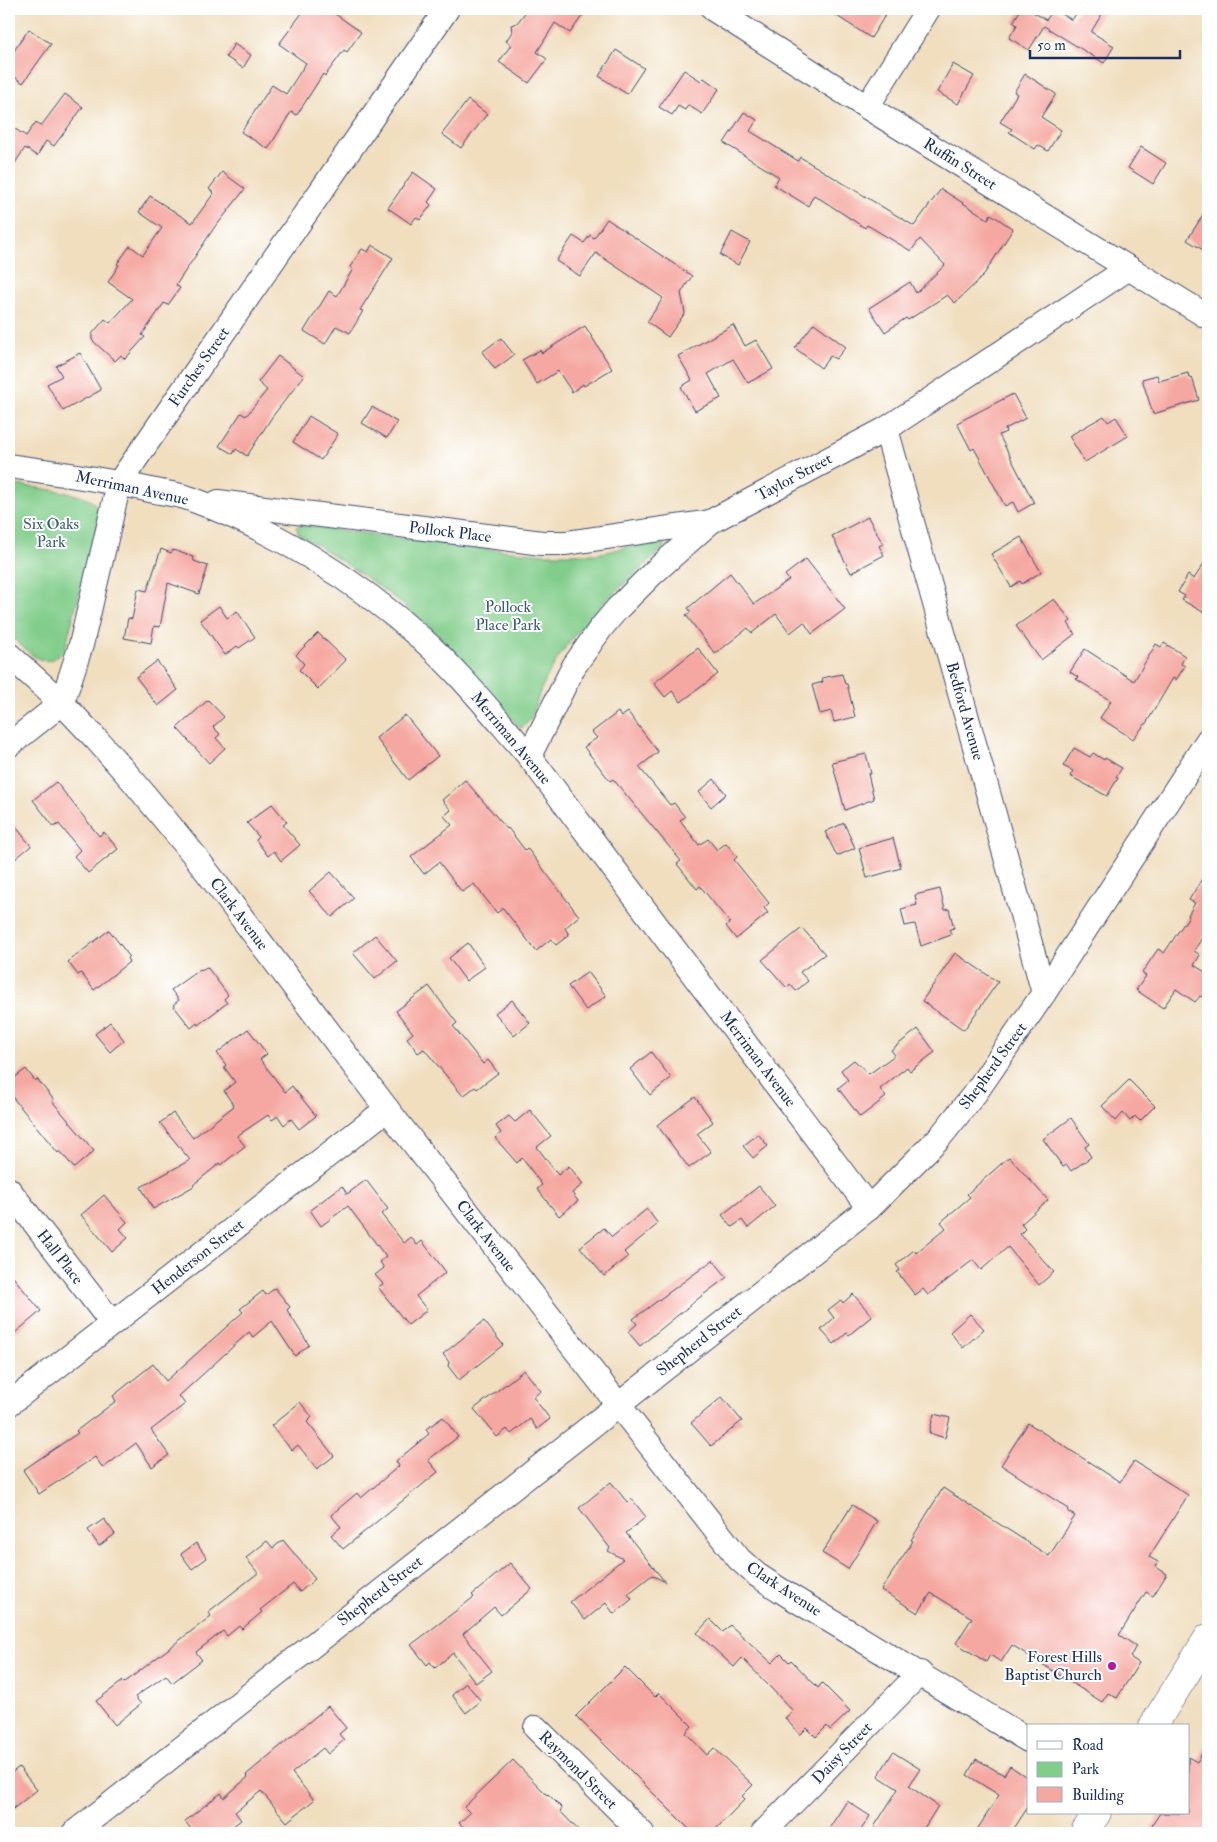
<svg xmlns="http://www.w3.org/2000/svg" width="1217" height="1842" viewBox="0 0 1217 1842" font-family="'IM FELL Double Pica',serif">
	<rect width="100%" height="100%" fill="#fff"/>
	<filter id="ink" filterUnits="userSpaceOnUse"><feTurbulence type="fractalNoise" baseFrequency=".02" numOctaves="2"/><feDisplacementMap in="SourceGraphic" scale="10" xChannelSelector="R" yChannelSelector="G"/><feConvolveMatrix kernelMatrix="1 2 1 2 8 2 1 2 1" color-interpolation-filters="sRGB"/></filter>
	<filter id="wash" filterUnits="userSpaceOnUse"><feTurbulence type="fractalNoise" baseFrequency=".0096" numOctaves="4" result="noise"/><feDisplacementMap in="SourceGraphic" scale="20" xChannelSelector="R" yChannelSelector="G"/><feGaussianBlur stdDeviation="1.12" result="paint"/><feColorMatrix in="noise" values="0 0 0 0 0 0 0 0 0 0 0 0 0 0 0 0 0 1.4 0 .05"/><feComposite in="paint" operator="in"/></filter>
	<g filter="url(#wash)">
		<rect width="100%" height="100%" fill="#f0debf"/>
		<g fill="#82cd8b" stroke="#4e7e74">
			<path d="M9,484c19,3 72,7 85,19 4,5 5,9 5,15l-34,130c-19,29 -39,1 -56,-14z"/>
			<path d="M302,525l163,22 81,7h51l58,-13 7,1 2,3 -2,5c-47,42 -91,77 -119,135 -6,11 -10,40 -23,43 -31,-36 -61,-75 -97,-107 -38,-33 -81,-60 -124,-87l-3,-7z"/>
		</g>
		<g id="blocks">
			<g fill="#f5a8a1">
				<path d="M305,9h23l33,23 -14,20 -3,-2 -19,26 -2,-2 -26,41 -6,-3 -23,37 -27,-17 31,-47 14,9 20,-31 -27,-19z"/>
				<path d="M528,9h59l-17,24 -15,-10 -18,29 10,7 -18,24 -30,-21 12,-17 -5,-4 6,-9 -1,-7 6,-2z"/>
				<path d="M826,9h63l-18,29z"/>
				<path d="M1021,9h7l18,11 8,-11 18,11 7,-11h26l-14,23 23,14 -10,17 -60,-37 -15,24 -20,-12 8,-13 -4,-3z"/>
				<path d="M29,29l22,15 -28,39 -14,-10v-15z"/>
				<path d="M234,44l17,11 -8,13 -17,-11z"/>
				<path d="M616,50l28,18 -17,26 -28,-18z"/>
				<path d="M953,64l21,12 -16,28 -21,-12z"/>
				<path d="M684,70l17,11 3,-3 15,11 -17,25 -14,-9 -3,5 -7,-4 -6,9 -13,-8z"/>
				<path d="M1025,74l31,20 -15,23 20,13 -13,21 -10,-6 -3,4 -26,-17 3,-3 -12,-7 17,-28 -3,-2z"/>
				<path d="M65,94l18,13 -29,39 -8,-5 -9,15 -12,-8 -16,24v-47l17,11 10,-14 5,4z"/>
				<path d="M468,100l19,14 -26,34 -19,-14z"/>
				<path d="M744,112l13,8 -7,11 48,30 2,-4 114,69 27,-37 47,30 3,-5 22,15 -30,47 -28,27 -8,-8 -39,25 -2,-2 -21,14 -16,-24 41,-26 6,11 29,-28 -25,-26 -9,12 -44,-26 -2,3 -51,-33 -6,11 -34,-21 5,-8 -55,-34z"/>
				<path d="M1141,147l25,16 -13,21 -25,-16z"/>
				<path d="M222,172l23,17 -28,36h-1l-40,60 4,3 -12,17 -4,-2 -22,32 3,2 -20,22 -4,-4 -6,6 -23,-21v-6l13,-15 5,4 22,-24 -24,-17 11,-17 -2,-1 13,-18 13,9 19,-27 -23,-16 11,-16 42,27 22,-30 -5,-4z"/>
				<path d="M413,172l24,17 -9,13 3,3 -11,15 -4,-3 -5,7 -23,-16z"/>
				<path d="M1208,207v46l-21,-13z"/>
				<path d="M607,219l85,57 -11,17 4,20 -17,24 -21,-15 16,-24 -67,-45 -16,23 -24,-15 17,-25 11,7 6,-8 4,3z"/>
				<path d="M732,232l18,10 -12,23 -18,-10z"/>
				<path d="M372,245l21,13 -33,52 3,1 -13,22 -14,-7 -11,18 -21,-13 25,-40 8,5 16,-27 -3,-2 12,-18 6,3z"/>
				<path d="M814,323l32,24 -10,12 -6,-3 -9,12 -26,-20z"/>
				<path d="M733,325l12,21 11,-6 17,29 -25,14 -15,-24 -25,15 13,24 -26,13 -14,-24 11,-7 -14,-24z"/>
				<path d="M585,326l27,43 -28,17 -1,-2 -11,8 -14,-21 -21,13 -15,-24 18,-10 2,3z"/>
				<path d="M501,338l13,17 -19,14 -13,-17z"/>
				<path d="M80,353l21,37 -38,21 -16,-27 15,-8 -6,-10z"/>
				<path d="M278,356l26,20 -32,41 -25,39 -11,-7 -3,5 -14,-8 22,-33 5,3 21,-26 -9,-8z"/>
				<path d="M1188,373l1,5 3,-1 7,23 -46,14 -11,-35 15,-4 2,6z"/>
				<path d="M1013,394l13,24 -21,11 1,3 -7,3 35,68 -16,9 -5,-10 -8,4 -31,-58 -3,2 -14,-27z"/>
				<path d="M372,407l25,15 -10,16 -25,-15z"/>
				<path d="M309,416l29,18 -17,26 -28,-18z"/>
				<path d="M1104,416l4,6 8,-5 12,19 -43,26 -16,-26z"/>
				<path d="M868,517l15,27 -4,2 5,9 -33,18 -19,-37z"/>
				<path d="M1021,537l20,35 -19,12 -2,-3 -9,6 -20,-33z"/>
				<path d="M161,549l10,4 2,-3 20,7 1,4 14,5 -9,28 -31,-11 -8,44 -6,-1 -3,17 -27,-5 4,-20 4,1 6,-30 9,2z"/>
				<path d="M1208,557v58l-26,-15 3,-4 -7,-4 10,-17 6,4z"/>
				<path d="M806,559l39,50 -33,25 -8,-12 -14,11 -14,-19 -24,19 -4,-5 -33,26 -29,-39 5,-3 -3,-4 42,-35 24,31 35,-24 -4,-5z"/>
				<path d="M1054,599l17,22 -3,2 7,11 -34,26 -25,-34z"/>
				<path d="M219,606l8,12 10,-7 18,26 -16,11 -2,-2 -12,9 -25,-35z"/>
				<path d="M318,633l28,27 -28,29 -19,-19 5,-6 -8,-9z"/>
				<path d="M1164,643l21,13 -4,8 4,2 -9,14 -3,-2 -26,44 -14,17 -33,-21 11,-17 -35,-22 2,-2 -8,-5 15,-23 49,32 22,-37 5,3z"/>
				<path d="M698,648l20,26 -37,28 -9,-11 -7,6 -11,-14z"/>
				<path d="M157,661l21,29 -20,16 -22,-29z"/>
				<path d="M842,674l3,10h2l8,33 -21,5 -3,-11 -11,3 -8,-29 11,-3 -1,-4z"/>
				<path d="M208,700l16,17 -11,10 7,7 -4,4 9,10 -16,15 -32,-35z"/>
				<path d="M618,712l3,5 7,-5 30,40 -19,15 31,38 4,-2 11,14 -5,3 19,25 9,-6 9,11 9,-7 11,14 -3,3 35,43 -5,5 4,5 -32,26 -10,-13 4,-3 -30,-37 -3,3 -20,-25 4,-3 -68,-82 -3,2 -26,-34 13,-9 -5,-6z"/>
				<path d="M405,715l33,41 -30,24 -32,-42z"/>
				<path d="M1074,748l16,9 3,-4 11,7 1,-2 17,10 -6,9 2,1 -11,18 -37,-20 3,-5 -10,-5z"/>
				<path d="M866,754l5,20h-3l6,25 -29,11 -13,-48z"/>
				<path d="M714,779l12,15 -15,13 -12,-15z"/>
				<path d="M465,780l42,49 1,-1 17,22 2,-2 52,68 -14,12 4,7 -13,10 -5,-6 -15,12 -33,-43 -6,5 -23,-29 -12,8 -23,-30 -15,12 -13,-17 41,-32 -8,-9 7,-6 -9,-10z"/>
				<path d="M56,782l43,54 5,-4 14,17 -30,24 -14,-17 6,-6 -21,-26 -5,3 -21,-27z"/>
				<path d="M272,804l15,18 -4,3 17,20 -19,16 -7,-10 -6,5 -12,-16 3,-3 -12,-14z"/>
				<path d="M9,818l22,28 -22,18z"/>
				<path d="M844,823l11,25 -18,8 -12,-24z"/>
				<path d="M893,838l8,30 -34,10 -8,-30z"/>
				<path d="M1208,869v59l-14,23 6,4 -6,10 14,9v15l-5,8 -3,-1 -5,6 -19,-13 -13,19 -27,-18 10,-14 -4,-3 16,-24 6,4 25,-37 -1,-1 7,-12 -6,-3z"/>
				<path d="M331,872l23,26 -22,19 -23,-26z"/>
				<path d="M940,889l5,21 4,-1 5,19 -4,1 1,6 -30,11 -6,-22 -10,2 -4,-17 16,-4 -2,-10z"/>
				<path d="M802,928l23,26 -25,18 8,9 -12,10 -6,-7 -3,4 -25,-28z"/>
				<path d="M109,930l20,26 -2,2 2,4 -35,28 -13,-17 -3,2 -10,-13z"/>
				<path d="M375,935l22,26 -22,18 -22,-26z"/>
				<path d="M468,943l17,24 -19,14 -17,-23z"/>
				<path d="M955,953l43,29 -34,48 -42,-29z"/>
				<path d="M207,967l21,28 -4,4 3,4 -29,22 -1,-2 -6,5 -18,-23 6,-5 -8,-10 29,-21 1,1z"/>
				<path d="M588,972l18,24 -20,14 -18,-24z"/>
				<path d="M429,986l28,37 -4,3 30,38 5,-4 10,13 -21,16 -2,-2 -12,9 -39,-47 -6,4 -11,-15 6,-5 -17,-22z"/>
				<path d="M512,1000l18,23 -16,13 -19,-23z"/>
				<path d="M110,1022l14,18 -14,12 -15,-18z"/>
				<path d="M248,1029l19,25 -7,5 25,33 7,-6 24,30 -17,13 -8,-10 -7,6 -6,-9 -6,4 -4,-5 -31,21 8,10 -24,19 -1,-2 -27,22 1,1 -41,23 -12,-22 49,-27 -30,-37 13,-10 20,25 41,-32 -10,-15 11,-9 -11,-15 2,-2 -9,-12z"/>
				<path d="M918,1029l17,23 -25,19 -3,-4 -27,22 6,8 -26,20 -22,-29 10,-8 -7,-10 13,-10 15,14 26,-19 -4,-5z"/>
				<path d="M651,1052l20,26 -21,17 -20,-26z"/>
				<path d="M26,1069l9,12 2,-2 17,21 -2,1 42,50 -20,17 -14,-17 -2,2 -49,-60v-11z"/>
				<path d="M1129,1080l26,26 -15,15 -5,-5 -5,5 -7,-8 -7,8 -14,-15z"/>
				<path d="M695,1097l18,25 -16,12 14,18 -22,16 -32,-43z"/>
				<path d="M530,1110l21,26 -14,11 21,28 11,-9 14,18 -11,9 6,8 -19,15 -22,-27 5,-4 -20,-27 -5,5 -22,-25 6,-5 -5,-7 13,-10 6,6z"/>
				<path d="M1071,1118l18,26 -4,3 6,10 -20,14 -4,-6 -4,2 -20,-28z"/>
				<path d="M758,1134l10,12 -15,12 -10,-12z"/>
				<path d="M1009,1157l39,43 -27,24 4,5 -5,5 34,38 -15,13 -31,-38 -27,23 -8,-10 -45,35 -5,-6 -8,6 -18,-23 3,-2 -4,-5 18,-15 2,3 30,-25 -5,-6 29,-25 -3,-3z"/>
				<path d="M366,1180l22,29 -7,5 23,29 7,-6 6,8 5,-4 24,31 -30,24 11,14 -19,15 -30,-38 5,-3 -8,-9 9,-7 -4,-6 6,-5 -38,-51 -27,20 -11,-16 32,-24 5,8z"/>
				<path d="M759,1186l16,20 -27,22 -6,-8 -10,7 -10,-12z"/>
				<path d="M104,1195l23,27 -7,7 8,9 -16,14 -31,-37z"/>
				<path d="M647,1209l11,15 -34,28 4,5 -24,19 -24,-29 24,-19 8,9z"/>
				<path d="M713,1260l14,17 -28,21 -59,48 -12,-14 9,-8 -4,-5z"/>
				<path d="M9,1272l32,39 -32,27z"/>
				<path d="M275,1288l15,19 -3,3 22,35 -14,11 -23,-35 -19,16 -4,-5 -70,64 6,8 -34,26 18,25 -17,12 -16,-24 -33,25 -8,-11 -56,37 -16,-24 55,-37 -2,-2 40,-30 -3,-5 40,-32 13,17 77,-69 -3,-3 23,-18 3,4z"/>
				<path d="M853,1294l19,22 -23,19 -2,-2 -13,11 -13,-14 13,-12 -6,-8 13,-10 2,3z"/>
				<path d="M970,1314l14,15 -21,19 -13,-16z"/>
				<path d="M484,1321l19,24 -44,35 -11,-14 1,-4 -6,-8z"/>
				<path d="M524,1370l17,21 -8,6 17,22 -13,10 -7,-10 -19,15 -4,-5 -10,8 -23,-28z"/>
				<path d="M722,1397l20,24 -31,25 -20,-23z"/>
				<path d="M300,1402l12,15 -5,5 27,34 -17,13 -19,-24 -6,5 -21,-24z"/>
				<path d="M934,1414l16,4 -5,20 -16,-5z"/>
				<path d="M443,1417l15,20 -30,23 10,12 -95,77 -12,-14 10,-8 -10,-12 26,-22 4,5 38,-32 -3,-5 33,-27 -3,-5z"/>
				<path d="M1028,1423l92,59 14,-21 54,34 -39,62 9,5 -2,5 11,7 -14,22 -7,-4 -27,43 17,11 -6,11 9,6 -22,35 -9,-5 -6,9 -90,-57 -11,17 -11,-7 -4,7 -30,-19 16,-25 -41,-25 -13,20 -37,-23 32,-49 -2,-1 32,-52 106,68 26,-40 -7,-4 1,-3 -68,-44z"/>
				<path d="M611,1482l16,20 4,-4 15,19 -20,16 39,49 -13,-7 -24,19 4,5 -18,15 -8,-11 -21,17 -15,-18 53,-43 -15,-8 2,-3 -31,-40z"/>
				<path d="M852,1505l25,16 -29,48 -26,-16z"/>
				<path d="M104,1519l11,15 -16,12 -11,-16z"/>
				<path d="M283,1540l32,39 -15,13 -7,-8 -33,26 2,2 -20,17 -3,-3 -12,10 -4,-5 -27,21 6,8 -30,23 -6,-8 -31,22 6,7 -26,21 -19,-24 27,-20 1,2 87,-67 -3,-4 50,-39 -12,-15 21,-17 6,7z"/>
				<path d="M196,1543l11,15 -15,11 -11,-15z"/>
				<path d="M510,1563l22,26 -31,26 -7,-8 -31,27 29,37 -16,12 -23,-30 -18,15 -5,-6 -3,3 -16,-20 63,-48 -2,-2z"/>
				<path d="M710,1619l13,13 7,-7 42,38 9,-9 8,8 2,-2 27,28 4,-5 28,28 -20,19 -3,-4 -11,11 -9,-9 -7,7 -15,-17 8,-7 -51,-53 -8,9 -37,-34z"/>
				<path d="M625,1667l30,30 4,-4 33,33 -6,7 21,22 7,-7 39,37 -11,11 3,3 -33,34h-19l-117,-117z"/>
				<path d="M466,1683l15,18 -15,12 -14,-18z"/>
				<path d="M328,1706l18,22 -7,6 5,6 -16,14 -5,-6 -31,25 22,27 -27,22 -26,-31 -26,21 6,8 -17,13h-30l-9,-12 36,-28 3,5 24,-21 -2,-2z"/>
				<path d="M1208,1743v84l-3,6h-58l13,-20h28v-56l9,5z"/>
				<path d="M893,1752l27,17 -11,17 29,20 -17,27h-37l-10,-6 24,-38 -20,-13z"/>
				<path d="M976,1759l28,16 6,-9 18,12v29l-17,26h-36l24,-38 -32,-20z"/>
				<path d="M513,1760l34,35 1,-1 14,14 -2,3 21,22h-111l-11,-10 11,-10 -6,-6z"/>
				<path d="M19,1767l18,23 -28,22v-37z"/>
				<path d="M847,1801l23,15 -11,17h-33z"/>
			</g>
		</g>
	</g>
	<g filter="url(#ink)">
		<use href="#blocks" fill-opacity="0" stroke="#3b496d" stroke-width="1"/>
		<g fill="none" stroke-linecap="round" stroke-linejoin="round">
			<g stroke="#3b496d" stroke-width="26">
				<g id="minor">
					<path d="M713,9l154,98 341,210"/>
					<path d="M867,107l61,-98"/>
					<path d="M886,429l158,564"/>
					<path d="M9,466c47,7 95,13 141,24 13,3 28,4 41,9 82,30 165,81 231,140 39,35 72,77 107,117l340,452"/>
					<path d="M218,502l324,41h24l144,-21"/>
					<path d="M9,655l53,48 35,37 37,42 61,74 192,253 352,450 18,16 31,20 240,145"/>
					<path d="M9,745l53,-42 19,-58 38,-162 328,-474"/>
					<path d="M529,756l45,-90 27,-38 16,-19 35,-35 58,-52 176,-93 243,-161"/>
					<path d="M9,1190l103,133"/>
					<path d="M9,1404l378,-295"/>
					<path d="M536,1728l106,105"/>
					<path d="M74,1833l795,-625 71,-71 36,-45 68,-99 164,-253"/>
					<path d="M763,1833l157,-160"/>
				</g>
			</g>
			<g stroke="#3b496d" stroke-width="29">
				<g id="major">
					<path d="M1153,1726l55,-88"/>
					<path d="M1084,1833l13,-20"/>
				</g>
			</g>
			<use href="#minor" stroke="#fff" stroke-width="24"/>
			<use href="#major" stroke="#fff" stroke-width="28"/>
		</g>
	</g>
	<circle fill="#b5179e" stroke="#fff" stroke-width="2" cx="1112" cy="1666" r="5"/>
	<g text-anchor="middle" dominant-baseline="central" stroke-width="4" stroke-linejoin="round" paint-order="stroke">
		<g font-size="16" fill="#1b2f5e" stroke="#fff">
			<text transform="translate(960 164) rotate(32)">Ruffin Street</text>
			<text transform="translate(199 367) rotate(-55)">Furches Street</text>
			<text transform="translate(794 477) rotate(-28)">Taylor Street</text>
			<text transform="translate(132 488) rotate(12)">Merriman Avenue</text>
			<text transform="translate(450 532) rotate(7)">Pollock Place</text>
			<text transform="translate(965 711) rotate(74)">Bedford Avenue</text>
			<text transform="translate(511 738) rotate(50)">Merriman Avenue</text>
			<text transform="translate(239 914) rotate(53)">Clark Avenue</text>
			<text transform="translate(758 1059) rotate(53)">Merriman Avenue</text>
			<text transform="translate(993 1066) rotate(-54)">Shepherd Street</text>
			<text transform="translate(486 1236) rotate(52)">Clark Avenue</text>
			<text transform="translate(60 1257) rotate(52)">Hall Place</text>
			<text transform="translate(198 1257) rotate(-38)">Henderson Street</text>
			<text transform="translate(699 1341) rotate(-38)">Shepherd Street</text>
			<text transform="translate(784 1589) rotate(33)">Clark Avenue</text>
			<text transform="translate(380 1591) rotate(-38)">Shepherd Street</text>
			<text transform="translate(842 1753) rotate(-46)">Daisy Street</text>
			<text transform="translate(578 1770) rotate(45)">Raymond Street</text>
		</g>
		<g font-size="16" fill="#3a5e6c" stroke="#fff">
			<text x="51" y="524">Six Oaks<tspan x="51" dy="18">Park</tspan></text>
			<text x="508" y="607">Pollock<tspan x="508" dy="18">Place Park</tspan></text>
		</g>
		<g font-size="16" fill="#1b2f5e" stroke="#fff" text-anchor="end">
			<text x="1102" y="1657">Forest Hills<tspan x="1102" dy="18">Baptist Church</tspan></text>
		</g>
	</g>
	<rect width="1217" height="1842" fill="none" stroke="#fff" stroke-width="30"/>
	<rect x="1027" y="1724" width="162" height="90" fill="#ffffff" stroke="#a4acbf"/>
	<rect x="1037" y="1741" width="25" height="8" fill="#ffffff" stroke="#a4acbf"/>
	<text x="1072" y="1750" font-size="15" fill="#1b2f5e">Road</text>
	<rect x="1037" y="1762" width="25" height="15" fill="#82cd8b" stroke="#a4acbf"/>
	<text x="1072" y="1774" font-size="15" fill="#1b2f5e">Park</text>
	<rect x="1037" y="1787" width="25" height="15" fill="#f5a8a1" stroke="#a4acbf"/>
	<text x="1072" y="1800" font-size="15" fill="#1b2f5e">Building</text>
	<path d="M1030 50v8h150v-8" fill="none" stroke="#1b2f5e" stroke-width="2.5"/>
	<text x="1037" y="50" font-size="15" fill="#1b2f5e" stroke="#ffffff" stroke-width="4" paint-order="stroke">50 m</text>
</svg>
